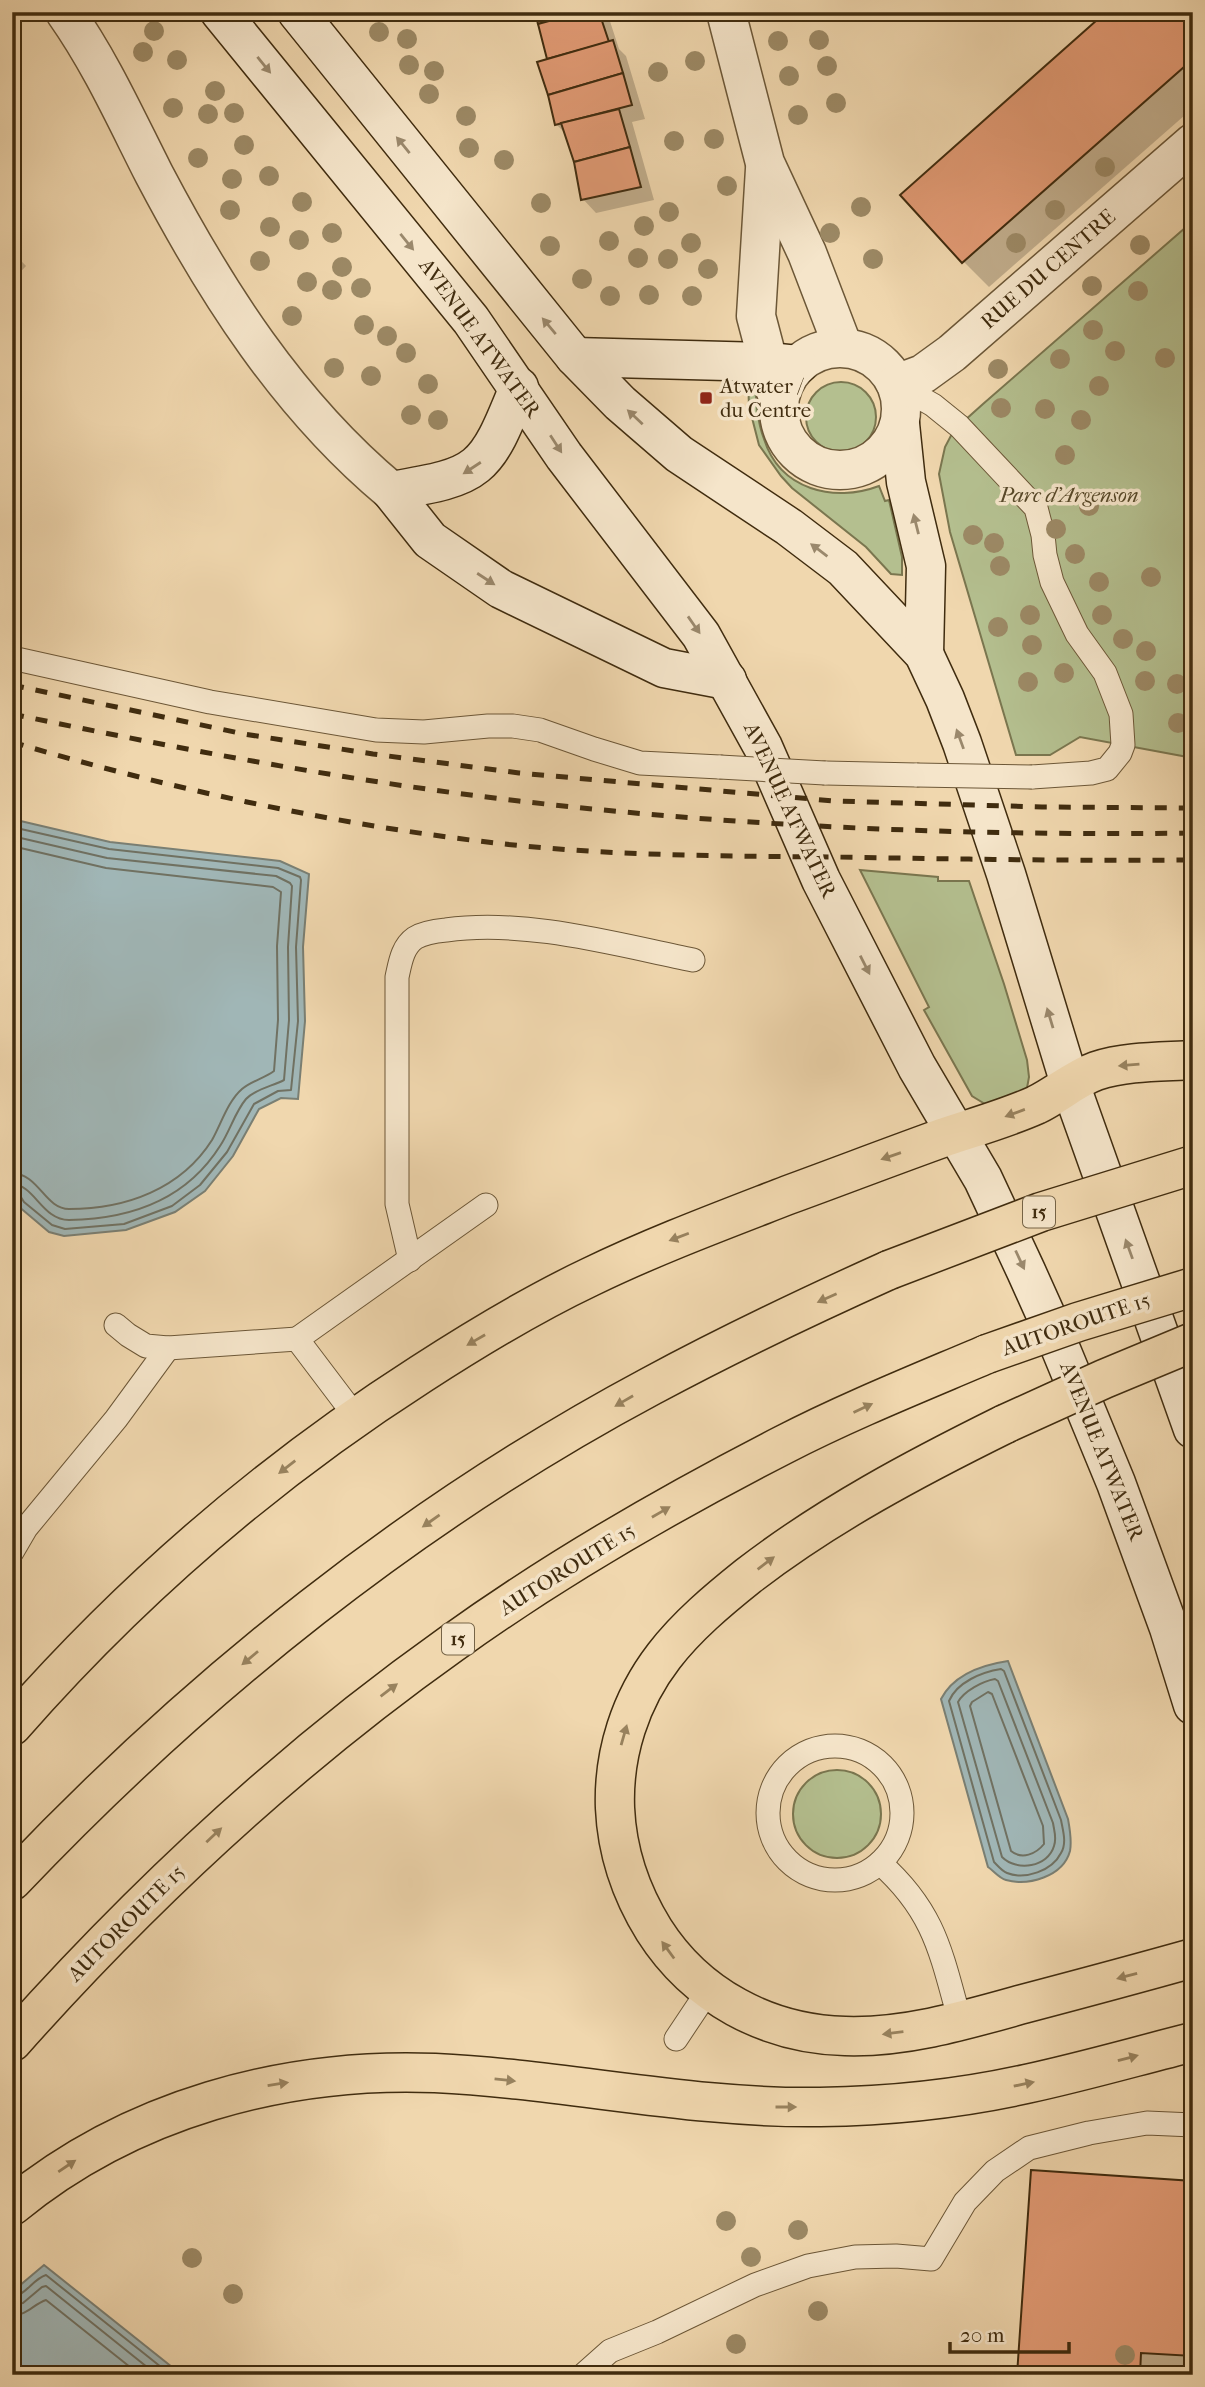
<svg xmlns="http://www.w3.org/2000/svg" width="1205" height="2387" viewBox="0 0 1205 2387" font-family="'IM FELL French Canon',serif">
	<rect width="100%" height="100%" fill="#f0d7ae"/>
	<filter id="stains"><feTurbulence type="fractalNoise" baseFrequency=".00286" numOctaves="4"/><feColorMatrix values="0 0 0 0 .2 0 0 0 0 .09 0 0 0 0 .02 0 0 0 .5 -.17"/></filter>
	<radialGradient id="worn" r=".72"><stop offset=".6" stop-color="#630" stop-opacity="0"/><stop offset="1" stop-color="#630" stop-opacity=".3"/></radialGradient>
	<g fill="#b4bf8f" stroke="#7a764f" stroke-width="2">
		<path d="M1193,221v537l-113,-21 -30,18h-34l-66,-223 -11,-58 6,-27 9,-17 29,-26z"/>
		<path d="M748,381h7c1,19 2,40 9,58 16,51 70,64 115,47l6,15 4,-1 13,57v18l-11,-1 -25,-27 -74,-59 -11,-12 -22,-31 -10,-39z"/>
		<circle cx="841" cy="417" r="35"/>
		<path d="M860,870l78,7v4h31l35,103 23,76 2,17 -2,11 -4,5 -38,11 -13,-8 -48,-86 5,-3z"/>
		<circle cx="837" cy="1814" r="44"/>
	</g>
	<g fill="#a0b6b6" stroke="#7a7f73" stroke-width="2">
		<path d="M12,819l98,23 170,19 29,13 -6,73 2,74 -7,78 -17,-1 -22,11 -26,47 -28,35 -30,21 -49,18 -62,6 -15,-4 -31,-26 -6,-13z"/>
		<path d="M1008,1661l60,158c2,11 4,21 2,32 -7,26 -42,35 -64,29 -7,-2 -12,-9 -18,-13l-47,-168c13,-25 40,-34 67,-38z"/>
		<path d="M44,2265l138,110h-170v-83z"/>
	</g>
	<g fill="#0003">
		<path d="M536,12h71l12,37 7,7 19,63 -13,3 22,78 -58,13 -13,-14 -8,-37 -8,-27 -11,-11 -7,-64z"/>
		<path d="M1193,12v96l-204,179 -26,-26z"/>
		<path d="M12,251l14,15 -14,15z"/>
		<path d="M1193,2183v192h-175z"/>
	</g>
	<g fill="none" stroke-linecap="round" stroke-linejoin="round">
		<g stroke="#707162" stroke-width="2">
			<path d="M12,827l97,22 169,19 22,9 1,3 -5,67 2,74 -7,69 -13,1 -24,13 -27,48 -27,33 -28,21 -48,18 -59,5 -13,-4 -28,-23 -5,-8 -7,-1"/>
			<path d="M12,836l95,22 169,18 14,7 2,3 -4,61 1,73 -5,60c-11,6 -29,9 -38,19 -11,13 -16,32 -26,47 -34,54 -90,73 -151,74 -27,0 -34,-35 -57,-36"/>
			<path d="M12,846l94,22 167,19 8,5 -4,54 1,74 -4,51c-9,7 -23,10 -32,18 -14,12 -21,35 -30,51 -31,49 -86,69 -143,69 -24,0 -30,-35 -57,-36"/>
			<path d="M1001,1669l3,2 57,149c2,11 6,23 0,33 -9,18 -36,27 -54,20 -5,-2 -9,-7 -13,-11l-45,-161c8,-19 33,-29 52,-32z"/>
			<path d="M995,1679l3,2 55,142c1,7 4,15 1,23 -6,21 -37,26 -52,11l-44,-155c6,-11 25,-21 37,-23z"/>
			<path d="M988,1692l4,2 51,132 1,18c-8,10 -22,16 -33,7l-41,-145 2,-4z"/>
			<path d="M12,2297c14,-2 21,-18 34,-22l125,100"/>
			<path d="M12,2305l11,-2 19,-16 4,-1 111,89"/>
			<path d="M12,2316c15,-1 22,-12 34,-16l94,75"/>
		</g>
	</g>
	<g fill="#e19a74" stroke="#402c0f" stroke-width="2">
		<path d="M535,12h47l-44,12z"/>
		<path d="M582,12h17l10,30 -62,17 -9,-35z"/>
		<path d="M1106,12h87v47l-231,204 -62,-68z"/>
		<path d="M613,40l10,33 -75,22 -11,-33z"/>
		<path d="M623,73l9,32 -77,20 -7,-30z"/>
		<path d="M619,109l11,38 -56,15 -13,-39z"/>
		<path d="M630,147l11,40 -60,13 -7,-38z"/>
		<path d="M1031,2170l162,11v175l-52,-3 -1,22h-123z"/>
	</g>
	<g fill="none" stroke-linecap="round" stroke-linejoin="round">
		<g stroke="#6c5737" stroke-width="25">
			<g id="service">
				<path d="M896,384l37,21 26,21 77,82 7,27 2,20 7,27 25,52 28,39 16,41 2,31 -3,8 -13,16 -16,4 -59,4"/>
				<path d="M12,658l198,44 166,28 48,2 64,-6h25l27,4 54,19 46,14 80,4"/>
				<path d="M825,773l92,2"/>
				<path d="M410,1260l-13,-56v-227c3,-13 5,-30 18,-39 8,-5 21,-7 31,-8 80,-11 168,14 247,30"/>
				<path d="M116,1325l12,10 18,11 22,2 129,-9"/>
				<path d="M356,1417l-59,-78 189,-134"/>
				<path d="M12,1552l14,-24 90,-109 52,-71"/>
				<circle cx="835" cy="1813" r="67"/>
				<path d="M880,1863c55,49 61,90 80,158"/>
				<path d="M676,2039l32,-48"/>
				<path d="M583,2375l27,-24 47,-19 98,-47 53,-19 47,-9 41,-1 35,3 34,-57 30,-31 34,-23 60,-15 58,-10 46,2"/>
			</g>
		</g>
		<g stroke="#6c5737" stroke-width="41">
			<g id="tertiary">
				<path d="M65,12c36,51 61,107 89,162 62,118 134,231 237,317"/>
				<path d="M726,12l39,151 42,90 36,94"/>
				<path d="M765,169l-9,147 20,76"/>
				<circle cx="840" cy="409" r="61"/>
				<path d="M896,384l27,-10 29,-21 241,-210"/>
			</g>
		</g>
		<g stroke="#402c0f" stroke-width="41">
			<g id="secondary">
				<path d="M220,12l251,308 93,136 137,179 62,112 58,133 96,187 66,112 43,92 31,69 59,143 53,145 24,77"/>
				<path d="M297,12l278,345 45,46 59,51 110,73 54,41 81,86 21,45 17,44 44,131 64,210 123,345"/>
				<path d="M575,357l193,5 30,3"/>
				<path d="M519,387c-34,85 -38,89 -128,104l39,49 71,49 163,79 63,12"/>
				<path d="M900,424l6,58 20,84 -2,88"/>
			</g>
		</g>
		<g stroke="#402c0f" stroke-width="41">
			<g id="motorway">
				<path d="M1005,1424c-89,44 -178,91 -257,152 -30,24 -61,50 -84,80 -34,44 -51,98 -49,152 2,45 16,85 39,122 42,66 113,104 191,106 60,2 121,-16 178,-32 57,-15 113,-30 170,-46"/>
				<path d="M12,1726c120,-137 256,-254 409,-352 54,-35 110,-69 169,-97 64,-31 131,-56 198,-82 52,-19 104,-39 157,-58 30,-10 62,-19 91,-32 21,-10 38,-26 60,-34 31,-10 65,-9 97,-11"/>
				<path d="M12,1881c186,-196 401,-368 639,-495 78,-42 158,-80 238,-116"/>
				<path d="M12,2042c132,-148 277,-283 439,-398 104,-75 217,-140 332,-199 66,-34 136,-62 204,-91"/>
				<path d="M12,2206c118,-97 272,-139 423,-133 129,6 256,36 385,34 69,-1 138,-8 206,-23 56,-12 111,-28 167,-42"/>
			</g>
		</g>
		<use href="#service" stroke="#f5e5ca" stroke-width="23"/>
		<use href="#tertiary" stroke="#f5e5ca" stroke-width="38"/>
		<use href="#secondary" stroke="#f5e5ca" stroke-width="38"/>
		<use href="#motorway" stroke="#f0d7ae" stroke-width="38"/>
		<g stroke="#402c0f" stroke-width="5" stroke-dasharray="12 12" stroke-linecap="butt">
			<path d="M12,685l232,49 129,20 146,19 315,28 208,6 151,1"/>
			<path d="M12,714c168,35 336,67 507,87 223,26 449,35 674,32"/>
			<path d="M12,742c157,47 330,84 492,102 110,12 220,12 329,13 120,2 240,4 360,3"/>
		</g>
		<g stroke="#6c5737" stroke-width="25" stroke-linecap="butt">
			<g id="service-bridge">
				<path d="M720,767l105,6"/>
				<path d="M917,775l115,2"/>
			</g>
		</g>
		<g stroke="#402c0f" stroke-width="41" stroke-linecap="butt">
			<g id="motorway-bridge">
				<path d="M889,1270l152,-58 152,-47"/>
				<path d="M987,1354l91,-32 115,-35"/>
				<path d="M1005,1424l99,-45 89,-37"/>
			</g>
		</g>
		<use href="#service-bridge" stroke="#f5e5ca" stroke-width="23"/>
		<use href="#motorway-bridge" stroke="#f0d7ae" stroke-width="38"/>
	</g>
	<g fill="#9c8965">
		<circle cx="154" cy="31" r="10"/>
		<circle cx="379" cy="32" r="10"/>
		<circle cx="407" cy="39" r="10"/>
		<circle cx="819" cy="40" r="10"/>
		<circle cx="778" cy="41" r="10"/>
		<circle cx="143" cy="52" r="10"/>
		<circle cx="177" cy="60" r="10"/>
		<circle cx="695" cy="61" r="10"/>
		<circle cx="409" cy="65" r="10"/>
		<circle cx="827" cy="66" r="10"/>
		<circle cx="434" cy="71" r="10"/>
		<circle cx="658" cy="72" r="10"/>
		<circle cx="789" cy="76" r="10"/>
		<circle cx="215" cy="91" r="10"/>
		<circle cx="429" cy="94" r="10"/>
		<circle cx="836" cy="103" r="10"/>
		<circle cx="173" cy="108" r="10"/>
		<circle cx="234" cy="113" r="10"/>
		<circle cx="208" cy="114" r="10"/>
		<circle cx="798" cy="115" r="10"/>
		<circle cx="466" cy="116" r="10"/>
		<circle cx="714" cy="139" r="10"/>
		<circle cx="674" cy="141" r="10"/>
		<circle cx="244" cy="145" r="10"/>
		<circle cx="469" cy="148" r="10"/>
		<circle cx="198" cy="158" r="10"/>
		<circle cx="504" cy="160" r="10"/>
		<circle cx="1105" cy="167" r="10"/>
		<circle cx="269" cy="176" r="10"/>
		<circle cx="232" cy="179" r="10"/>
		<circle cx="727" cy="186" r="10"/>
		<circle cx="302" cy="202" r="10"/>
		<circle cx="541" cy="203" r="10"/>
		<circle cx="861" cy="207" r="10"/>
		<circle cx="230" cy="210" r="10"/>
		<circle cx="1055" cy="210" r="10"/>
		<circle cx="669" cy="212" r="10"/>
		<circle cx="644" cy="226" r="10"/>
		<circle cx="270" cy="227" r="10"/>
		<circle cx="332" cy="233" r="10"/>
		<circle cx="830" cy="233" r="10"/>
		<circle cx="299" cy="240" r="10"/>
		<circle cx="609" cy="241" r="10"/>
		<circle cx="691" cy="243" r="10"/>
		<circle cx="1016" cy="243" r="10"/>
		<circle cx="1140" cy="245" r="10"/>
		<circle cx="550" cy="246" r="10"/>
		<circle cx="638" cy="258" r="10"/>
		<circle cx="668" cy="259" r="10"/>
		<circle cx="873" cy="259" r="10"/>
		<circle cx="260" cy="261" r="10"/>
		<circle cx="342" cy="267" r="10"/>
		<circle cx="708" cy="269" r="10"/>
		<circle cx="582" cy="279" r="10"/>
		<circle cx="307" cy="282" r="10"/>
		<circle cx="1092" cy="286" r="10"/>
		<circle cx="361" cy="288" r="10"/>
		<circle cx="332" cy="290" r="10"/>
		<circle cx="1138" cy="291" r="10"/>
		<circle cx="649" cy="295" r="10"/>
		<circle cx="610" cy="296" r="10"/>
		<circle cx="692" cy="296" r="10"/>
		<circle cx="292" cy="316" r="10"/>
		<circle cx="364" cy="325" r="10"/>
		<circle cx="1093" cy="330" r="10"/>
		<circle cx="387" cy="336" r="10"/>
		<circle cx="1115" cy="351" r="10"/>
		<circle cx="406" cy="353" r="10"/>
		<circle cx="1165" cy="358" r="10"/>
		<circle cx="1060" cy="359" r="10"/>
		<circle cx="334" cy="368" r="10"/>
		<circle cx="998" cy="369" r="10"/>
		<circle cx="371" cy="376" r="10"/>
		<circle cx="428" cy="384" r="10"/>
		<circle cx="1099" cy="386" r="10"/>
		<circle cx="1001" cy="408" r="10"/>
		<circle cx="1045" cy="409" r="10"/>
		<circle cx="411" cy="415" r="10"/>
		<circle cx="438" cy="420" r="10"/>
		<circle cx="1081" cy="420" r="10"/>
		<circle cx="1065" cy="455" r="10"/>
		<circle cx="1089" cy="506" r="10"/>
		<circle cx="1056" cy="529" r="10"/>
		<circle cx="973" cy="535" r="10"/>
		<circle cx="994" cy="543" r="10"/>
		<circle cx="1075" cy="554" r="10"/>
		<circle cx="1000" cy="566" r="10"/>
		<circle cx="1151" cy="577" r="10"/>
		<circle cx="1099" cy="582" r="10"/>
		<circle cx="1030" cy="615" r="10"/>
		<circle cx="1102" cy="615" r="10"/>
		<circle cx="998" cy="627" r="10"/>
		<circle cx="1123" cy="639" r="10"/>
		<circle cx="1032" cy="645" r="10"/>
		<circle cx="1146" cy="651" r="10"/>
		<circle cx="1064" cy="673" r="10"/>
		<circle cx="1145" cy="681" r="10"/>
		<circle cx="1028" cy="682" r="10"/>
		<circle cx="1177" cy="684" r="10"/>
		<circle cx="1178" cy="723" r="10"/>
		<circle cx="726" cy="2221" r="10"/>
		<circle cx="798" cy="2230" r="10"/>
		<circle cx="751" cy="2257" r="10"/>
		<circle cx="192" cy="2258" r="10"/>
		<circle cx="233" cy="2294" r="10"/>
		<circle cx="818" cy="2311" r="10"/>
		<circle cx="736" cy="2344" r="10"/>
		<circle cx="1125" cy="2355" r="10"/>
	</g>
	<defs><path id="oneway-solid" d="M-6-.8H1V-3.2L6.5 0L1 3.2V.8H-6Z" transform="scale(1.75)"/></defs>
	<g fill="#9a886c">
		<use href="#oneway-solid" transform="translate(264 65) rotate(51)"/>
		<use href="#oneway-solid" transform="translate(403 145) rotate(-129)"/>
		<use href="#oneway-solid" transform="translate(407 242) rotate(51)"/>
		<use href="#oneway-solid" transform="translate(549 326) rotate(-130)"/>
		<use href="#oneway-solid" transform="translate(635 417) rotate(-137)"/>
		<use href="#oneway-solid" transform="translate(556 444) rotate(57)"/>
		<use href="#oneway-solid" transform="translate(472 468) rotate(147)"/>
		<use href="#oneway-solid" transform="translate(916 524) rotate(-104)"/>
		<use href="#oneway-solid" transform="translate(819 550) rotate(-143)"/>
		<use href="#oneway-solid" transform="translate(486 579) rotate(33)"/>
		<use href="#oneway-solid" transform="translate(694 625) rotate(55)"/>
		<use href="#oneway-solid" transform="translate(960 739) rotate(-110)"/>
		<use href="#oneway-solid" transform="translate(865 965) rotate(63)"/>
		<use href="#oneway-solid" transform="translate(1050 1018) rotate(-107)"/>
		<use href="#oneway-solid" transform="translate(1129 1249) rotate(-110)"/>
		<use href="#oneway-solid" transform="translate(1020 1260) rotate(65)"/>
	</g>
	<g fill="#98825e">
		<use href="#oneway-solid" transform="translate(1129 1065) rotate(175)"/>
		<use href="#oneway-solid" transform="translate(1015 1113) rotate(160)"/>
		<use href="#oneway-solid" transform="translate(891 1156) rotate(161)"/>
		<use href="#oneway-solid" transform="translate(679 1237) rotate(159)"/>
		<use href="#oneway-solid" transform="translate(827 1298) rotate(156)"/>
		<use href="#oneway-solid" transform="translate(476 1340) rotate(150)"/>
		<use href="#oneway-solid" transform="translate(624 1401) rotate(150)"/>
		<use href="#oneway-solid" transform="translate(863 1408) rotate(-25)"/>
		<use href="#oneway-solid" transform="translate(287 1467) rotate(142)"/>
		<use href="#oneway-solid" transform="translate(661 1512) rotate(-30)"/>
		<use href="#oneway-solid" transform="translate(431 1521) rotate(145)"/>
		<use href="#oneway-solid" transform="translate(766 1563) rotate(-37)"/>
		<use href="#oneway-solid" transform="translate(250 1658) rotate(140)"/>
		<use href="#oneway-solid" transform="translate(389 1690) rotate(-37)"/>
		<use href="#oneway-solid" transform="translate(624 1735) rotate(-74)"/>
		<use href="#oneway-solid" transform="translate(214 1835) rotate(-43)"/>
		<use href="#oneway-solid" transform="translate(668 1950) rotate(-126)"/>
		<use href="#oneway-solid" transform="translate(1127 1976) rotate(165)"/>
		<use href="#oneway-solid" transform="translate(893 2033) rotate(173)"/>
		<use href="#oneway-solid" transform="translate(1128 2058) rotate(-15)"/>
		<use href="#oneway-solid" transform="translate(505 2080) rotate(6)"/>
		<use href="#oneway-solid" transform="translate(278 2084) rotate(-9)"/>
		<use href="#oneway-solid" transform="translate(1024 2084) rotate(-12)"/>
		<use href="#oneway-solid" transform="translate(786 2107)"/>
		<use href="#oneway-solid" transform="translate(67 2166) rotate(-34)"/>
	</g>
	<rect fill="#8f2418" stroke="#f5e5ca" stroke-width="2.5" x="699" y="391" width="14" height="14" rx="3.5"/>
	<g text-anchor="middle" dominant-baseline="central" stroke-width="7" stroke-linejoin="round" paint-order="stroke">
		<g fill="#f5e5ca" stroke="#766447" stroke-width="2">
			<rect x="1023" y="1196.5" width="32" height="31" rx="5"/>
			<rect x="442" y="1623.5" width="32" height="31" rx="5"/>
		</g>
		<g font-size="19" font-weight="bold" fill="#402c0f">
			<text x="1039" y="1212">15</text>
			<text x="458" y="1639">15</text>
		</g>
		<g font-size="21" fill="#402c0f" stroke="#f5e5ca">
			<text transform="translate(1048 269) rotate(-41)">RUE DU CENTRE</text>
			<text transform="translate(480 338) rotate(54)">AVENUE ATWATER</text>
			<text transform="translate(790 810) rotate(65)">AVENUE ATWATER</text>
			<text transform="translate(1076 1324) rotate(-19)">AUTOROUTE 15</text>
			<text transform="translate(1102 1451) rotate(68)">AVENUE ATWATER</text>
			<text transform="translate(567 1569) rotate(-32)">AUTOROUTE 15</text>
			<text transform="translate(126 1923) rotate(-45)">AUTOROUTE 15</text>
		</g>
		<g font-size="21" fill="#402c0f" stroke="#f5e5ca" text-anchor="start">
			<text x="720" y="386">Atwater /<tspan x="720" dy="24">du Centre</tspan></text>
		</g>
		<g font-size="21" font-style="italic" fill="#574929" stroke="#f5e5ca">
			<text x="1069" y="495">Parc d'Argenson</text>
		</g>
	</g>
	<rect width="1205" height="2387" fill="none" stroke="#f0d7ae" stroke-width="42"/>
	<rect x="14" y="14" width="1177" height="2359" fill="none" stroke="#402c0f" stroke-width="3.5"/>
	<rect x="21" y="21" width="1163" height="2345" fill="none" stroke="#402c0f" stroke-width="2"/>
	<path d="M950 2342v10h119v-10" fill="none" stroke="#402c0f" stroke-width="3.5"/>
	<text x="960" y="2342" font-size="21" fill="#402c0f" stroke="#f5e5ca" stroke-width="5" paint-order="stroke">20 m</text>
	<rect width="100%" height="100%" filter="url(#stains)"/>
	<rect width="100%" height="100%" fill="url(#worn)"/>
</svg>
